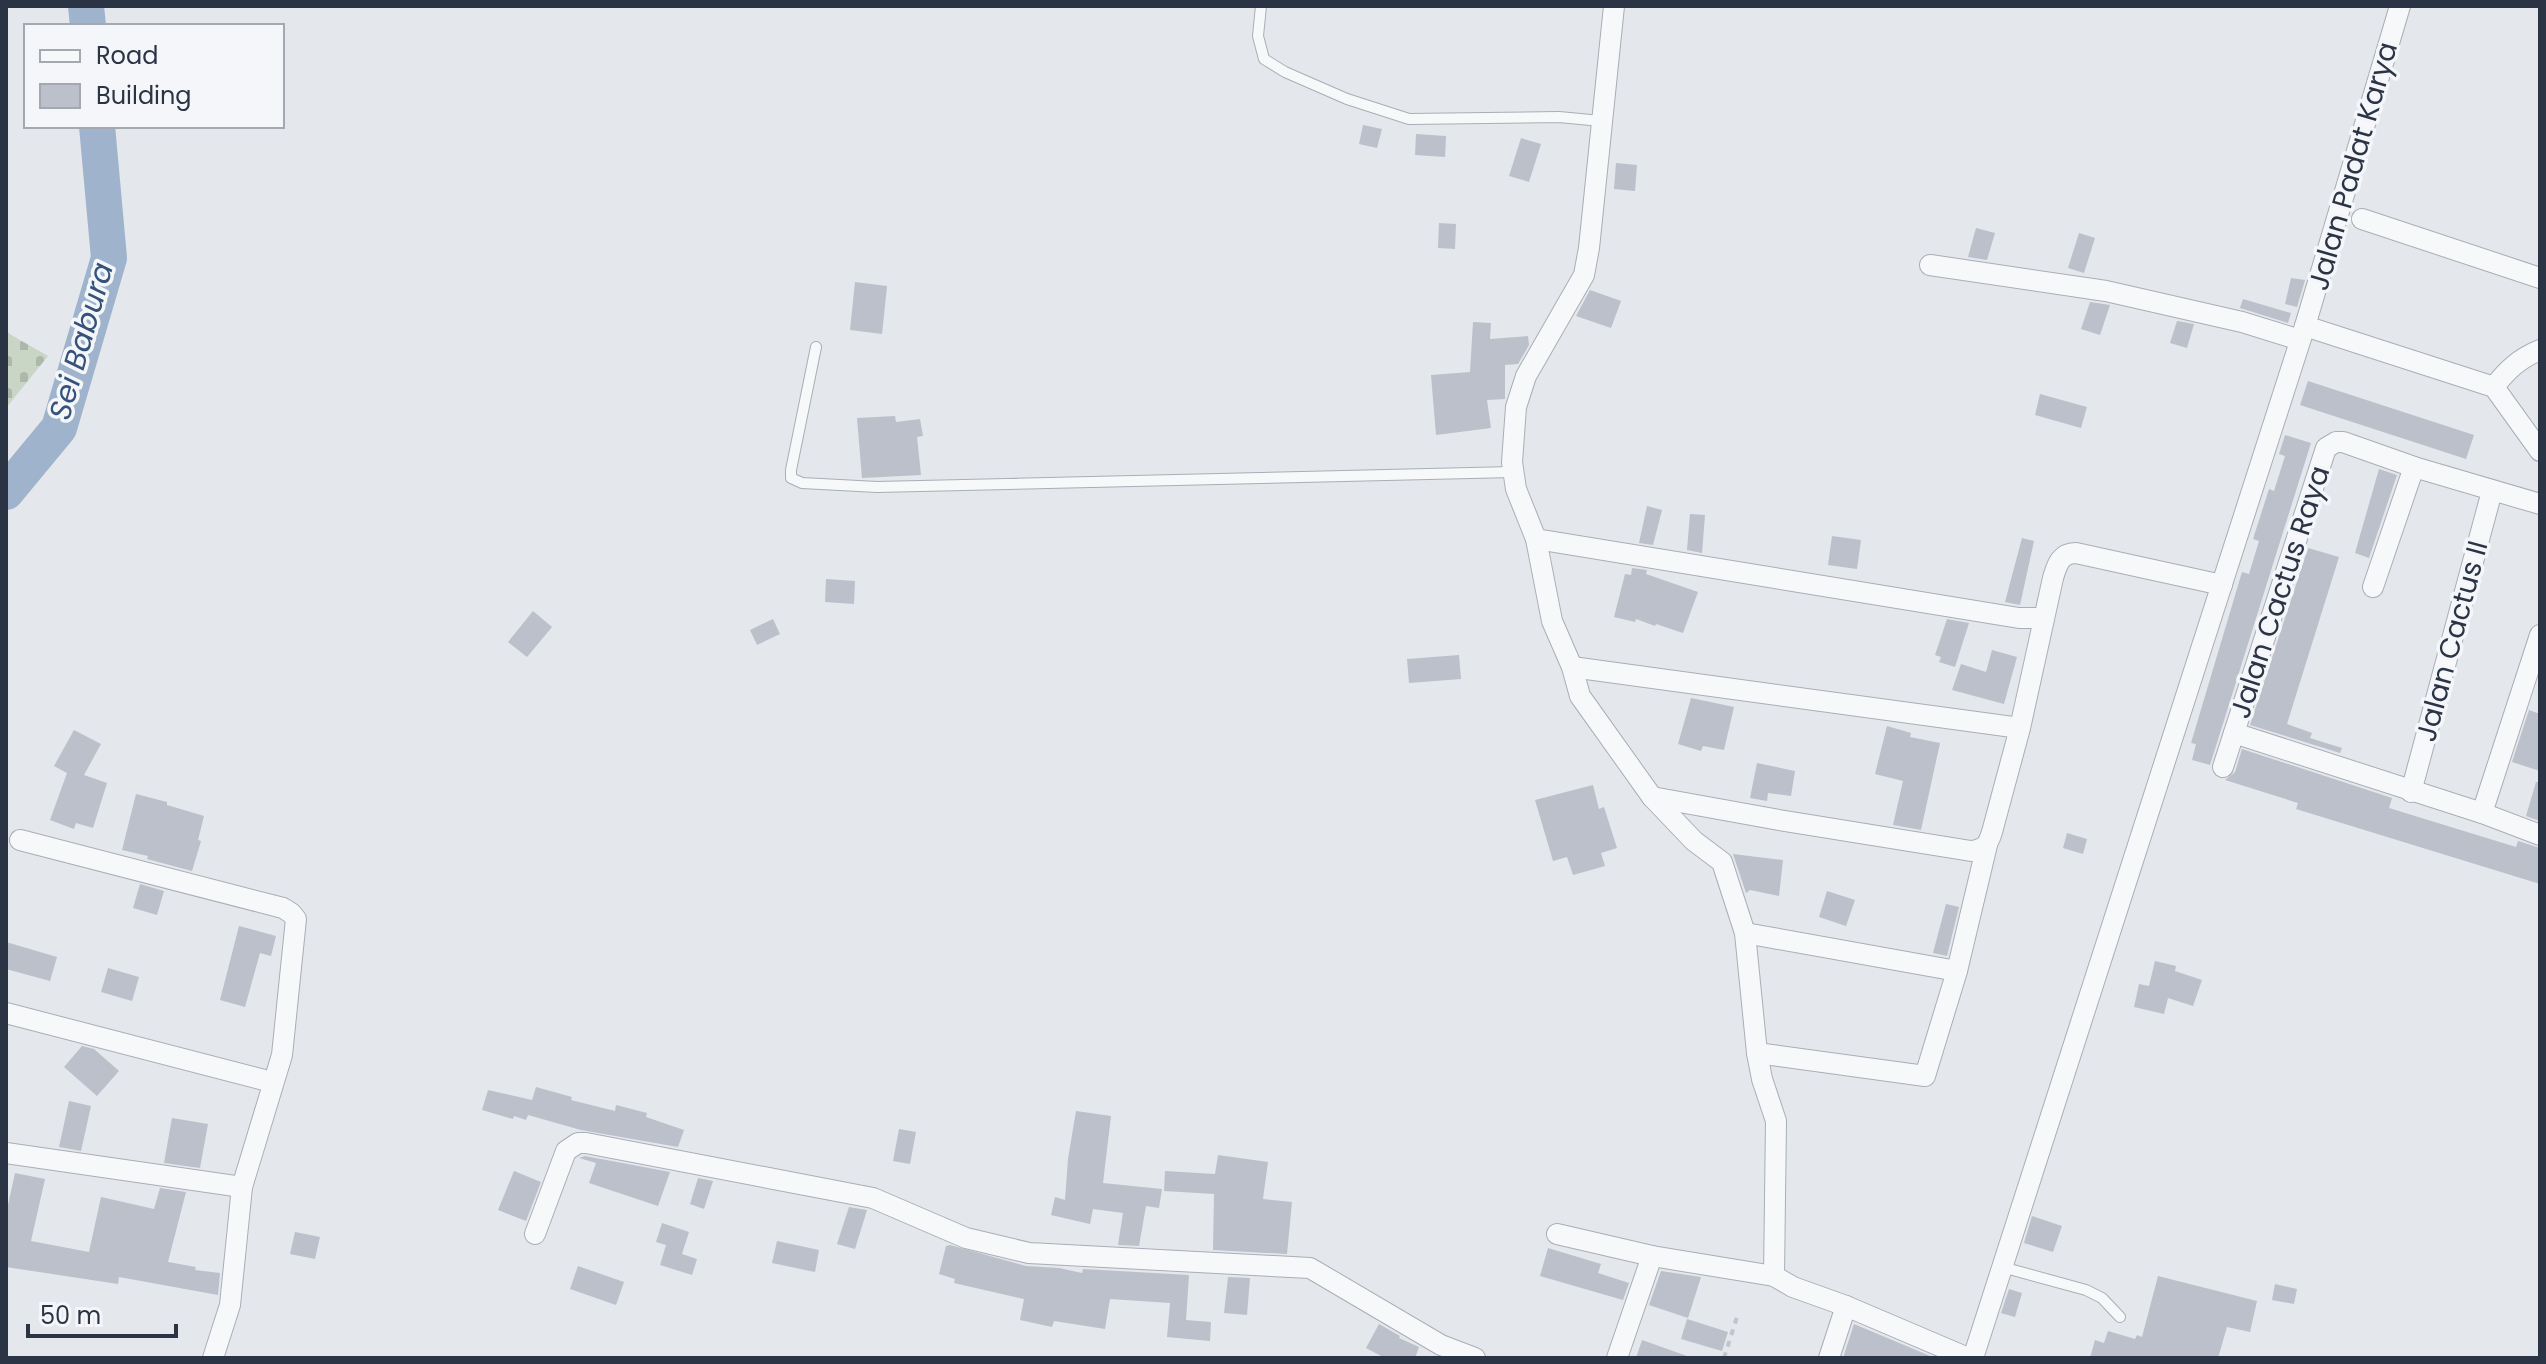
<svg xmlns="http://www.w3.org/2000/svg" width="2546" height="1364" viewBox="0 0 2546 1364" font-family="Poppins,sans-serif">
	<defs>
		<pattern id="cemetery-stones" width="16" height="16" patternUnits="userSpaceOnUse" patternTransform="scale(2)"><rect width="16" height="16" fill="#c9d6c5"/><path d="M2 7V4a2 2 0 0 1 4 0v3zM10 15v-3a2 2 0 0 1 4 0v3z" fill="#adb8ab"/></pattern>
	</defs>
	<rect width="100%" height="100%" fill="#e4e7ec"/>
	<path fill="url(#cemetery-stones)" d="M6,332l42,24 -42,52z"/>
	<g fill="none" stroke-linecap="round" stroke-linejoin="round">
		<g stroke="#9fb4cc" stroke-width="36">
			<path d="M86,6l2,20"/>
			<path d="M6,492l53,-64 50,-170 -12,-132"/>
		</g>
	</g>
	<g fill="#bbc0ca">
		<path d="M1363,125l19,4 -5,19 -18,-4z"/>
		<path d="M1416,134l30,2 -1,21 -30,-2z"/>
		<path d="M1521,138l20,6 -12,38 -20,-6z"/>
		<path d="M1616,163l21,2 -2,26 -21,-2z"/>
		<path d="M1439,223l17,1 -1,25 -17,-1z"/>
		<path d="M1976,228l19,5 -8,27 -19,-3z"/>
		<path d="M2079,233l16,5 -11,35 -16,-5z"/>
		<path d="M2291,278l14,2 -8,27 -12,-3z"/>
		<path d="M855,282l32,4 -5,48 -32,-4z"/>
		<path d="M1590,290l31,11 -10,27 -35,-12z"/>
		<path d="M2243,299l48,14 -3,10 -48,-15z"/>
		<path d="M2090,302l20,3 -10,30 -19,-6z"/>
		<path d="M2177,321l17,3 -7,24 -17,-5z"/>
		<path d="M1473,322l18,1 -1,16 38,-3 1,9 -11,19 -13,1v34l-18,1 4,28 -55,7 -5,-60 39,-3z"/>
		<path d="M2308,381l166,54 -8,24 -166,-54z"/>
		<path d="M2040,394l47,13 -6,21 -46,-13z"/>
		<path d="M895,416l1,6 24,-3 3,17 -6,1 4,38 -59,3 -5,-60z"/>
		<path d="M2285,435l26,8 -101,322 -18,-5 4,-16 -5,-1 51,-171 7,2 10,-33 -6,-2 16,-50 5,2 11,-35 -6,-2z"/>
		<path d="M2379,469l18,6 -28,83 -14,-5z"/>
		<path d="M1647,506l15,4 -9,35 -14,-2z"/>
		<path d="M1690,514l15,1 -3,38 -15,-3z"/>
		<path d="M1832,536l29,4 -4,29 -29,-4z"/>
		<path d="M2022,538l12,3 -14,64 -15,-3z"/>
		<path d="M2308,548l31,9 -52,167 25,9 -2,5 32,10 -2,5 -90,-28z"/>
		<path d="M1632,568l15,2 -1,4 52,18 -15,41 -27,-9 -1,2 -19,-7 -1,3 -21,-5 11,-43 6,1z"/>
		<path d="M826,579l29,2 -1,23 -29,-2z"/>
		<path d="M533,611l19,16 -25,30 -19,-15z"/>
		<path d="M773,619l7,15 -23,11 -7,-15z"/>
		<path d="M1947,619l22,4 -14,44 -16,-5 2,-5 -6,-2z"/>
		<path d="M1992,650l25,7 -13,47 -52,-14 9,-26 25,8z"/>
		<path d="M1459,655l2,24 -52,4 -2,-24z"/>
		<path d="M1691,698l43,9 -10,43 -21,-4 -2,5 -23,-7z"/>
		<path d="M2529,710l11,4v57l-28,-9z"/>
		<path d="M1887,726l24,7 -1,4 30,6 -19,87 -28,-5 10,-44 -28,-7z"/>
		<path d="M74,730l27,14 -17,31 23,8 -14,45 -17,-5 -2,6 -24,-9 17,-47 -13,-7z"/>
		<path d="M2242,749l150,49 -3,10 127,39 2,-6 22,7v36l-244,-75 2,-6 -73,-23 10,-8z"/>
		<path d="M1757,763l38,8 -4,25 -23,-3 -1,8 -17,-3z"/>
		<path d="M2536,782h4v39l-14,-5z"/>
		<path d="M1593,785l6,24 5,-2 13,41 -16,5 4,13 -32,9 -6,-18 -14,4 -18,-61z"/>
		<path d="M136,794l31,8v3l37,11 -6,24 3,1 -9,30 -45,-12 1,-3 -26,-6z"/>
		<path d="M2067,833l20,6 -4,15 -20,-6z"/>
		<path d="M1733,854l50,6 -4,36 -29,-6 -4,3z"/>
		<path d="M140,884l24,7 -7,24 -24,-7z"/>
		<path d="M1827,891l28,9 -9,26 -27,-9z"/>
		<path d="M1946,904l13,3 -12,49 -14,-3z"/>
		<path d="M239,926l37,10 -5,20 -11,-3 -15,54 -25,-7z"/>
		<path d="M6,942l51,15 -7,24 -44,-12z"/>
		<path d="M2155,961l21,5 -1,5 27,9 -9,26 -25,-8 -4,16 -30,-7 5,-23 10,2z"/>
		<path d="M108,968l31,9 -7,24 -31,-9z"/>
		<path d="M82,1046l12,3 25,22 -22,25 -33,-29z"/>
		<path d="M536,1087l36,10 -1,3 44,11 1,-6 31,8 -1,4 38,13 -6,17 -97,-17 -53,-15 -2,5 -12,-4 -1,3 -31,-9 6,-20 44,10z"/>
		<path d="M69,1101l22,5 -10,45 -22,-4z"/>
		<path d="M1076,1111l35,5 -8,67 59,6 -3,19 -13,-2 -7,40 -21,-1 5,-32 -30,-4 -3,15 -39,-9 4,-18 10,3 3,-41z"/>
		<path d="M172,1118l36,6 -8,44 -36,-5z"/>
		<path d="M899,1129l17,3 -6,32 -17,-3z"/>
		<path d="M1218,1155l50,7 -5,37 29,3 -5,52 -74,-4 1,-56 -50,-3 1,-20 50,3z"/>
		<path d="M585,1156l85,16 -12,34 -69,-23 7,-20 -17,-5z"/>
		<path d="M514,1171l27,11 -15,39 -28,-11z"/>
		<path d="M15,1173l30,6 -14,62 58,11 12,-55 53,12 6,-21 26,4 -18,70 28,5 -1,3 25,3 -2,22 -99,-18 -1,7 -112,-17v-53z"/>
		<path d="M698,1178l15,3 -9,28 -14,-5z"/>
		<path d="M849,1207l18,3 -12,39 -18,-5z"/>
		<path d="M2032,1216l30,10 -9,26 -29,-9z"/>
		<path d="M662,1223l27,9 -7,22 15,5 -5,16 -32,-10 6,-20 -10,-3z"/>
		<path d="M295,1232l25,5 -5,22 -25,-5z"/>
		<path d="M777,1241l42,9 -4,22 -43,-9z"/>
		<path d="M950,1245l76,21 33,2 23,5 1,-4 106,6 -3,45 25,2 -1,19 -43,-4 3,-34 -60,-4 -5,30 -51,-8 -2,6 -32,-7 4,-21 -70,-16 1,-4 -16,-5 7,-28z"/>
		<path d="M1548,1248l53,16 -3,9 31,10 -6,17 -83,-24z"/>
		<path d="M578,1266l46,16 -8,23 -46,-16z"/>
		<path d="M1661,1271l40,6 -13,41 -39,-13z"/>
		<path d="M2158,1276l99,25 -7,31 -23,-5 -9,31h-128l5,-18 9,3 4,-12 27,8 2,-4 5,2z"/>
		<path d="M1228,1277l22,1 -3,37 -23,-2z"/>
		<path d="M2275,1284l22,5 -3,15 -22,-4z"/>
		<path d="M2009,1289l13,4 -7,24 -14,-4z"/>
		<path d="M1687,1319l41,13 -6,19 -41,-12z"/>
		<path d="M1379,1324l21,12 -1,2 20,9 -4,11h-30l-19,-10z"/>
		<path d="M1854,1324l81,34h-92z"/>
		<path d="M1642,1340l45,16v2h-51z"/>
	</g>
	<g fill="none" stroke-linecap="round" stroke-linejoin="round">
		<g stroke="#a9aeb7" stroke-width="12">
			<g id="service">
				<path d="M1261,6l-3,30 6,23 21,13 62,27 62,20 150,-2 42,4"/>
				<path d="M816,347l-25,123v8l11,5 75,4 636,-15"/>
				<path d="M2002,1267l84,23 16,8 18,19"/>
			</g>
		</g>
		<g stroke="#a9aeb7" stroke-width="22">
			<g id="minor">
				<path d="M1614,6l-25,242 -5,27 -58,101 -10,31 -4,55 4,27 20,50 16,82 20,46 8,29 72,101 42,44 28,21 23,71 12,120 5,26 14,42 -2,155 19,11 53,19 122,52"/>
				<path d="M2362,219l178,59"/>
				<path d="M1930,265l176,26 136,31 58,18"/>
				<path d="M2305,326l189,61 46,64"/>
				<path d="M2494,387c13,-17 26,-29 46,-37"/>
				<path d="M1536,539l483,79h25"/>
				<path d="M2373,587l41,-120"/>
				<path d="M1572,667l448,61"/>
				<path d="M2234,733l248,80 58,22"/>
				<path d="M2223,767l103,-319 10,-6h7l71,25 126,37"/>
				<path d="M2411,792l81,-301"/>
				<path d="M1652,797l127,23 192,31c14,-2 17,-6 21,-19l28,-104 33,-150c4,-13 7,-25 23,-25l146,32"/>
				<path d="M2482,813l58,-178"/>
				<path d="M20,840l263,68 8,5 5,6 -14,136 -40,132 -12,118 -17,53"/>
				<path d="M1745,933l212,38 30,-126"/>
				<path d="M6,1013l266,69"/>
				<path d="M1757,1053l168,23 32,-105"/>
				<path d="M6,1153l236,34"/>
				<path d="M535,1234l31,-83 12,-8h8l287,55 93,40 63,15 281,15 131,77 34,13"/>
				<path d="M1557,1234l95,22 122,20"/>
				<path d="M1617,1358l35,-102"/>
				<path d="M1829,1358l17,-52"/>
				<path d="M1973,1358l332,-1032 95,-320"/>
			</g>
		</g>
		<path stroke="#c2c5cb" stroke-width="4" stroke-dasharray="6 6" stroke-linecap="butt" d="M1724,1358l13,-41"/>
		<use href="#service" stroke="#f7f8fa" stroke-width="10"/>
		<use href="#minor" stroke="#f7f8fa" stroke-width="20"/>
	</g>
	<g text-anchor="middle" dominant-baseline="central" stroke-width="7" stroke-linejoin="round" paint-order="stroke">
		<g font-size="28" fill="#2b3445" stroke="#f4f6f9">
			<text transform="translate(2353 166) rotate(-74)">Jalan Padat Karya</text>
			<text transform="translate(2280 592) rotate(-72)">Jalan Cactus Raya</text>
			<text transform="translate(2452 641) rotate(-75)">Jalan Cactus II</text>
		</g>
		<g font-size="30" font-style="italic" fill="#34527a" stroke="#f4f6f9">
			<text transform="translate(81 341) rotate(-74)">Sei Babura</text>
		</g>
	</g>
	<rect width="2546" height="1364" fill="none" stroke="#2b3445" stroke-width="16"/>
	<rect x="24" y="24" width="260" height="104" fill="#f4f6f9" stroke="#a4a8b1" stroke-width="2"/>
	<rect x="40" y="50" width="40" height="12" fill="#f7f8fa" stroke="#a4a8b1" stroke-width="2"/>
	<text x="96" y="64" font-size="24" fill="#2b3445">Road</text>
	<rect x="40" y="84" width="40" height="24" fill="#bbc0ca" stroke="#a4a8b1" stroke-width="2"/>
	<text x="96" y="104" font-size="24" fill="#2b3445">Building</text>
	<path d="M28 1324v12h148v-12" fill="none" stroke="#2b3445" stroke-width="4"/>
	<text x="40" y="1324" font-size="24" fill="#2b3445" stroke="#f4f6f9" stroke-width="6" paint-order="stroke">50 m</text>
</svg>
